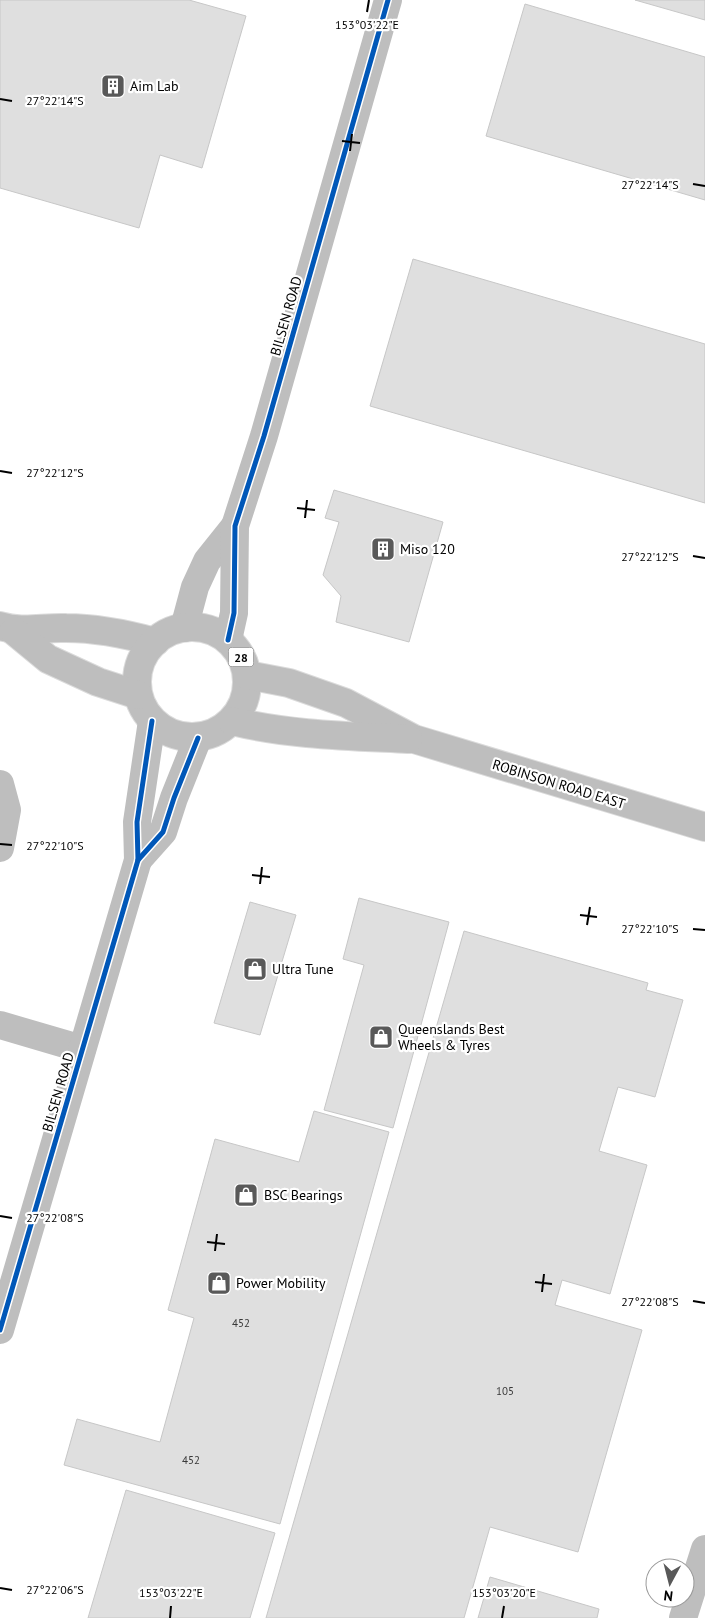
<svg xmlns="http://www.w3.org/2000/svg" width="705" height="1618" viewBox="0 0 705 1618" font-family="'PT Sans',sans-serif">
	<rect width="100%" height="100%" fill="#fff"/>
	<g fill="#dfdfdf" stroke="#c7c7c7">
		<path d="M0,0h189l57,16 -44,152 -42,-13 -21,73 -139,-40z"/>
		<path d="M635,0h70v20z"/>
		<path d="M525,4l180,53v143l-219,-64z"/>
		<path d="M413,259l292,85v159l-335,-97z"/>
		<path d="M334,490l109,32 -34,120 -73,-20 5,-26 -18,-21 16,-53 -14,-4z"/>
		<path d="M359,898l90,24 -56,206 -69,-18 40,-145 -21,-6z"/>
		<path d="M250,902l46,13 -36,120 -46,-12z"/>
		<path d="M464,931l184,52 -2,7 37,10 -28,97 -37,-10 -19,64 48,14 -37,129 -48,-14 -7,25 87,25 -64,222 -88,-25 -26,91h-198z"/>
		<path d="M314,1111l75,21 -109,392 -216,-59 13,-46 83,23 34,-124 -26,-8 47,-171 84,23z"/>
		<path d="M126,1490l149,43 -25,85h-162z"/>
		<path d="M490,1577l109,32 -2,9h-119z"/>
	</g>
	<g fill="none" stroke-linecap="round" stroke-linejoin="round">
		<g stroke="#dbdbdb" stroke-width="30">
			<g id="major">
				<path d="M0,626c22,7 43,1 66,2 30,0 60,6 89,14"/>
				<circle cx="192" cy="682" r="55"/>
				<path d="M14,631l34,28 50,23 40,13"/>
				<path d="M247,675l42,8 57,20 68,36 291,88"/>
				<path d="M232,721c57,14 117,15 176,18"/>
			</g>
		</g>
		<g stroke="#bebebe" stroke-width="28">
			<path d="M184,628l11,-41 12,-26 28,-35"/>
			<path d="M228,640l6,-27 1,-87 29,-90 124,-436"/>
			<path d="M0,784l7,26 -7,38"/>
			<path d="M138,860l25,-28 11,-34 24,-60"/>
			<path d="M0,1025l82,24"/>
			<path d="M0,1330l138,-470 -1,-38 15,-101"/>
			<path d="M683,1618l22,-69"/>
		</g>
		<use href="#major" stroke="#bebebe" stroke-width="28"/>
		<g stroke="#fff" stroke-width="8">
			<g id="cycleway">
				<path d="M228,640l6,-27 1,-87 29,-90 124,-436"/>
				<path d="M138,860l25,-28 11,-34 24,-60"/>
				<path d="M0,1330l138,-470 -1,-38 15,-101"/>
			</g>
		</g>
		<use href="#cycleway" stroke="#0057b8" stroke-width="5"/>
	</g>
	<path fill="none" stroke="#000" stroke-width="2" d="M367,12l2,-12M0,99l12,2M342,141l18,2M350,151l2,-17M693,184l12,2M0,471l12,2M297,508l18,2M305,518l2,-18M693,556l12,2M0,844l12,1M252,875l18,2M260,884l2,-17M580,915l17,2M587,925l3,-18M693,929l12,1M0,1216l12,2M207,1242l18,2M215,1251l2,-17M535,1282l17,2M542,1292l2,-18M693,1301l12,2M0,1588l12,2M170,1618l1,-12M502,1618l2,-12"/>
	<defs>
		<g id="building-square" transform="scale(1.25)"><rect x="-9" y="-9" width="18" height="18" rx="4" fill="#595959" stroke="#fff"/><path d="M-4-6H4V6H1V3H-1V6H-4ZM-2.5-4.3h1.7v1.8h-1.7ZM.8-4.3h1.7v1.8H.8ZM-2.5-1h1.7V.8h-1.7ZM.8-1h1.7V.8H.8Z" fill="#fff"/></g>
		<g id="shop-square" transform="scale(1.25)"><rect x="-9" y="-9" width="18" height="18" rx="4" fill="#595959" stroke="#fff"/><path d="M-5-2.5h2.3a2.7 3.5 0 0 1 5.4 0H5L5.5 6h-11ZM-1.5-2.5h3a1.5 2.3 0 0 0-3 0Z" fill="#fff"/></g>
	</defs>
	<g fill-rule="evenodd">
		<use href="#building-square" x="113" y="86"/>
		<use href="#building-square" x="383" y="549"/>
		<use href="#shop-square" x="255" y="969"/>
		<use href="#shop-square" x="381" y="1037"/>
		<use href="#shop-square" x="246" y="1195"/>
		<use href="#shop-square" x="219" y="1283"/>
	</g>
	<g text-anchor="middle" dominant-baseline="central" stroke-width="4.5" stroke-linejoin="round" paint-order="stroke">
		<g font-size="11" fill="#383838">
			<text x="241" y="1323">452</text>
			<text x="505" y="1391">105</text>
			<text x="191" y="1460">452</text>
		</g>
		<rect fill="#fff" stroke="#4c4c4c" stroke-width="1" x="228.5" y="647.5" width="25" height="19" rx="4"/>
		<g font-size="12" font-weight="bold" fill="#000">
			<text x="241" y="657">28</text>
		</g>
		<g font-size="14" fill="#000" stroke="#fff" text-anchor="start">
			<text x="130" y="86">Aim Lab</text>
			<text x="400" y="549">Miso 120</text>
			<text x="272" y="969">Ultra Tune</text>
			<text x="398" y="1029">Queenslands Best<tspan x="398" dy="16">Wheels &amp; Tyres</tspan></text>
			<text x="264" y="1195">BSC Bearings</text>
			<text x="236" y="1283">Power Mobility</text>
		</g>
		<g font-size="14" fill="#000" stroke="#fff">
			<text transform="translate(286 316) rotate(-74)">BILSEN ROAD</text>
			<text transform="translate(559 784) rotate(17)">ROBINSON ROAD EAST</text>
			<text transform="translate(58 1092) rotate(-74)">BILSEN ROAD</text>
		</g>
	</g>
	<g font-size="12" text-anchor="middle" fill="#000" stroke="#fff" stroke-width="4.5" stroke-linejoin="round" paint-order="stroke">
		<text x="367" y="29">153°03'22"E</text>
		<text x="55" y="105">27°22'14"S</text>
		<text x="650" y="189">27°22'14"S</text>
		<text x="55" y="477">27°22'12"S</text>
		<text x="650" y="561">27°22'12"S</text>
		<text x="55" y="850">27°22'10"S</text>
		<text x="650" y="933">27°22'10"S</text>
		<text x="55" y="1222">27°22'08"S</text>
		<text x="650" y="1306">27°22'08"S</text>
		<text x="55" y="1594">27°22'06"S</text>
		<text x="171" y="1597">153°03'22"E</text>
		<text x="504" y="1597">153°03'20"E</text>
	</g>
	<g transform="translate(670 1583) rotate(187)"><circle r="24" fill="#ffffff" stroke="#999999"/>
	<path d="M0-4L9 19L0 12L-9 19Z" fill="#595959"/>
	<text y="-8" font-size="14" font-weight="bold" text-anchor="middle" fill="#000000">N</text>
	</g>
</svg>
